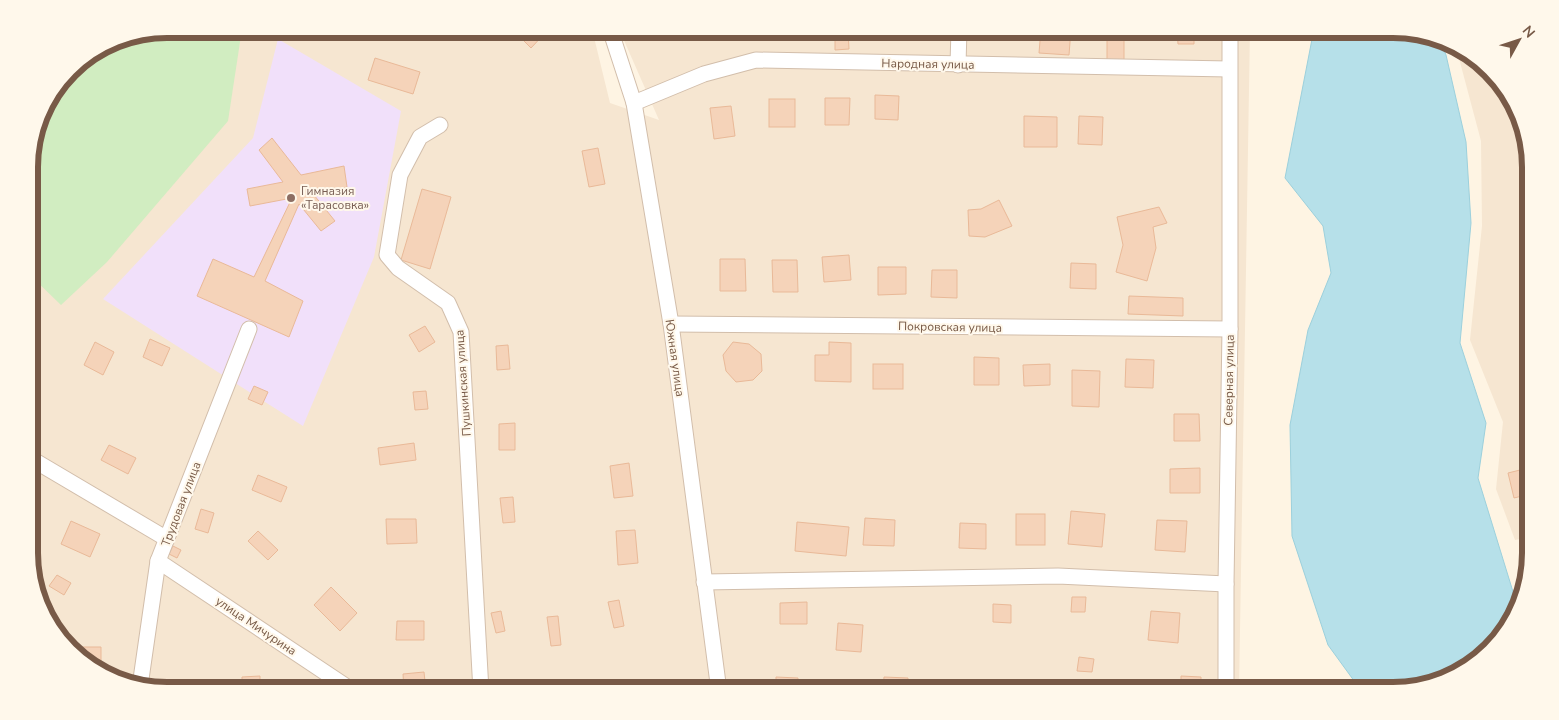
<svg xmlns="http://www.w3.org/2000/svg" width="1559" height="720" viewBox="0 0 1559 720" font-family="'Nunito Sans',sans-serif">
	<rect width="100%" height="100%" fill="#fef4e3"/>
	<g fill="#f6e6d1">
		<path d="M167,29h425l18,74 49,17 -40,-91h631l-11,662h-1072l-53,-10 -57,-44 -27,-65 -1,-415 14,-52 32,-42 39,-24z"/>
		<path d="M1456,47l46,36 27,66 1,388 -15,3 -19,-51 7,-67 -33,-82 12,-114 -1,-85z"/>
	</g>
	<path fill="#f1e0fa" d="M278,39l123,72 -27,146 -71,169 -200,-127 150,-161z"/>
	<path fill="#d1edc1" d="M167,29h75l-14,92 -121,141 -46,43 -32,-31v-117l14,-52 32,-42 39,-24z"/>
	<path fill="#b6e0e9" stroke="#9cd0dc" d="M1314,29h78l47,9 7,17 20,87 5,81 -11,120 26,80 -8,55 40,130 -49,60 -15,5 -94,16 -32,-44 -36,-109 -2,-111 18,-95 23,-57 -8,-47 -38,-48z"/>
	<g fill="#f5d3b9" stroke="#e9b998">
		<path d="M512,29h33l2,2 -16,17z"/>
		<path d="M835,29h13l1,20 -14,1z"/>
		<path d="M1041,29h30l-2,26 -30,-2z"/>
		<path d="M1194,29v15h-16l-1,-14z"/>
		<rect x="1107" y="39" width="17" height="21"/>
		<path d="M375,58l45,14 -7,22 -45,-14z"/>
		<path d="M875,95l24,1 -1,24 -23,-1z"/>
		<path d="M825,98h25l-1,27h-24z"/>
		<rect x="769" y="99" width="26" height="28"/>
		<path d="M731,106l4,30 -21,3 -4,-31z"/>
		<path d="M1024,116l33,1v30h-33z"/>
		<path d="M1079,116l24,1 -1,28 -24,-1z"/>
		<path d="M272,138l29,37 43,-9 3,21 -33,8 21,26 -14,10 -22,-27 -34,77 38,20 -14,36 -92,-41 16,-37 41,18 38,-79 -42,8 -3,-17 36,-7 -24,-32z"/>
		<path d="M598,148l7,36 -16,3 -7,-36z"/>
		<path d="M422,189l29,8 -21,72 -29,-9z"/>
		<path d="M999,200l13,26 -27,11 -16,-1 -1,-26 13,-1z"/>
		<path d="M1159,207l8,16 -14,4 3,21 -9,33 -31,-9 7,-27 -6,-28z"/>
		<path d="M849,255l2,25 -27,2 -2,-25z"/>
		<path d="M720,259h25l1,32h-26z"/>
		<path d="M772,260h25l1,32h-25z"/>
		<path d="M1071,263l25,1v25l-26,-1z"/>
		<path d="M878,267h28v27l-28,1z"/>
		<path d="M932,270h25v28l-26,-1z"/>
		<path d="M1129,296l54,2v18l-55,-2z"/>
		<path d="M425,326l10,16 -16,10 -10,-17z"/>
		<path d="M150,339l20,9 -8,18 -19,-9z"/>
		<path d="M95,342l19,10 -11,23 -19,-10z"/>
		<path d="M733,342l16,2 12,10 1,17 -9,9 -17,2 -10,-11 -3,-16z"/>
		<path d="M829,342l22,1v39l-36,-1v-26h14z"/>
		<path d="M508,345l2,24 -13,1 -1,-24z"/>
		<path d="M974,357l25,1v27h-25z"/>
		<path d="M1126,359l28,1 -1,28 -28,-1z"/>
		<rect x="873" y="364" width="30" height="25"/>
		<path d="M1050,364v21l-26,1 -1,-21z"/>
		<path d="M1072,370l28,1 -1,36 -27,-1z"/>
		<path d="M254,386l14,6 -6,13 -14,-6z"/>
		<path d="M426,391l2,18 -13,1 -2,-18z"/>
		<path d="M1174,414h25l1,27h-26z"/>
		<path d="M515,423v27h-16v-26z"/>
		<path d="M414,443l2,17 -36,5 -2,-17z"/>
		<path d="M109,445l27,13 -8,16 -27,-14z"/>
		<path d="M629,463l4,33 -19,2 -4,-32z"/>
		<path d="M1200,468v25h-30v-24z"/>
		<path d="M1524,469l6,25 -16,4 -6,-25z"/>
		<path d="M258,475l29,12 -6,15 -29,-12z"/>
		<path d="M513,497l2,25 -12,1 -3,-25z"/>
		<path d="M201,509l13,4 -6,20 -13,-4z"/>
		<path d="M1071,511l34,3 -3,33 -34,-3z"/>
		<rect x="1016" y="514" width="29" height="31"/>
		<path d="M865,518l30,2 -1,26 -31,-1z"/>
		<path d="M386,519h30l1,24 -30,1z"/>
		<path d="M1157,520l30,1 -2,31 -30,-2z"/>
		<path d="M71,521l29,13 -10,23 -29,-13z"/>
		<path d="M797,522l52,5 -3,29 -51,-5z"/>
		<path d="M960,523l26,1v25l-27,-1z"/>
		<path d="M635,530l3,33 -20,2 -2,-34z"/>
		<path d="M258,531l20,19 -10,10 -20,-19z"/>
		<path d="M173,546l8,4 -4,8 -8,-4z"/>
		<path d="M57,575l14,8 -7,12 -15,-9z"/>
		<path d="M331,587l26,26 -17,18 -26,-26z"/>
		<path d="M1072,597h14l-1,15h-14z"/>
		<path d="M619,600l5,26 -10,2 -6,-26z"/>
		<path d="M807,602v22h-27v-21z"/>
		<path d="M993,604l18,1v18l-18,-1z"/>
		<path d="M501,611l4,20 -9,2 -5,-20z"/>
		<path d="M1151,611l29,2 -2,30 -30,-3z"/>
		<path d="M558,616l3,29 -10,1 -4,-29z"/>
		<path d="M397,621h27v19h-28z"/>
		<path d="M838,623l25,2 -2,27 -25,-2z"/>
		<path d="M78,647h23v21h-4l-19,-15z"/>
		<path d="M1079,657l15,2 -2,13 -15,-1z"/>
		<path d="M424,672l2,19h-22l-1,-17z"/>
		<path d="M260,676v15h-18v-14z"/>
		<path d="M1181,676l20,1v14h-20z"/>
		<path d="M776,677l22,1 -1,12 -21,-1z"/>
		<path d="M884,677l24,1 -1,13h-24z"/>
	</g>
	<g fill="none" stroke-linecap="round" stroke-linejoin="round">
		<g stroke="#d2beab" stroke-width="17">
			<g id="street">
				<path d="M610,29l24,74 37,221 48,367"/>
				<path d="M958,65l1,-36"/>
				<path d="M634,103l70,-29 52,-14 473,9"/>
				<path d="M440,125l-20,12 -20,38 -13,80 11,13 50,35 13,29 20,359"/>
				<path d="M671,324l559,5"/>
				<path d="M30,458l137,81"/>
				<path d="M158,561l195,130"/>
				<path d="M704,582l354,-6 168,8"/>
				<path d="M140,686l18,-125 91,-232"/>
				<path d="M1226,691v-107l4,-255v-300"/>
			</g>
		</g>
		<use href="#street" stroke="#fff" stroke-width="15"/>
	</g>
	<circle fill="#8d6e63" stroke="#fff8eb" stroke-width="2" cx="291" cy="198" r="5"/>
	<g text-anchor="middle" dominant-baseline="central" stroke-width="4" stroke-linejoin="round" paint-order="stroke">
		<g font-size="12" fill="#785a47" stroke="#fff8eb">
			<text transform="translate(928 64) rotate(1)">Народная улица</text>
			<text transform="translate(950 327) rotate(1)">Покровская улица</text>
			<text transform="translate(675 358) rotate(82)">Южная улица</text>
			<text transform="translate(1229 380) rotate(-89)">Северная улица</text>
			<text transform="translate(463 383) rotate(-94)">Пушкинская улица</text>
			<text transform="translate(181 504) rotate(-69)">Трудовая улица</text>
			<text transform="translate(256 626) rotate(34)">улица Мичурина</text>
		</g>
		<g font-size="12" fill="#785e54" stroke="#fff8eb" text-anchor="start">
			<text x="301" y="191">Гимназия<tspan x="301" dy="14">«Тарасовка»</tspan></text>
		</g>
	</g>
	<path d="M0 0H1559V720H0ZM167 38H1393A129 129 0 0 1 1522 167V553A129 129 0 0 1 1393 682H167A129 129 0 0 1 38 553V167A129 129 0 0 1 167 38Z" fill="#fff8eb" fill-rule="evenodd"/>
	<path fill="none" stroke="#785a47" stroke-width="6" d="M167 38H1393A129 129 0 0 1 1522 167V553A129 129 0 0 1 1393 682H167A129 129 0 0 1 38 553V167A129 129 0 0 1 167 38Z"/>
	<g transform="translate(1519 40) rotate(50)" stroke="#fff8eb" stroke-width="4" paint-order="stroke">
	<path d="M0-4L9 19L0 12L-9 19Z" fill="#785a47"/>
	<text y="-8" font-size="14" font-weight="bold" text-anchor="middle" fill="#785a47">N</text>
	</g>
</svg>
